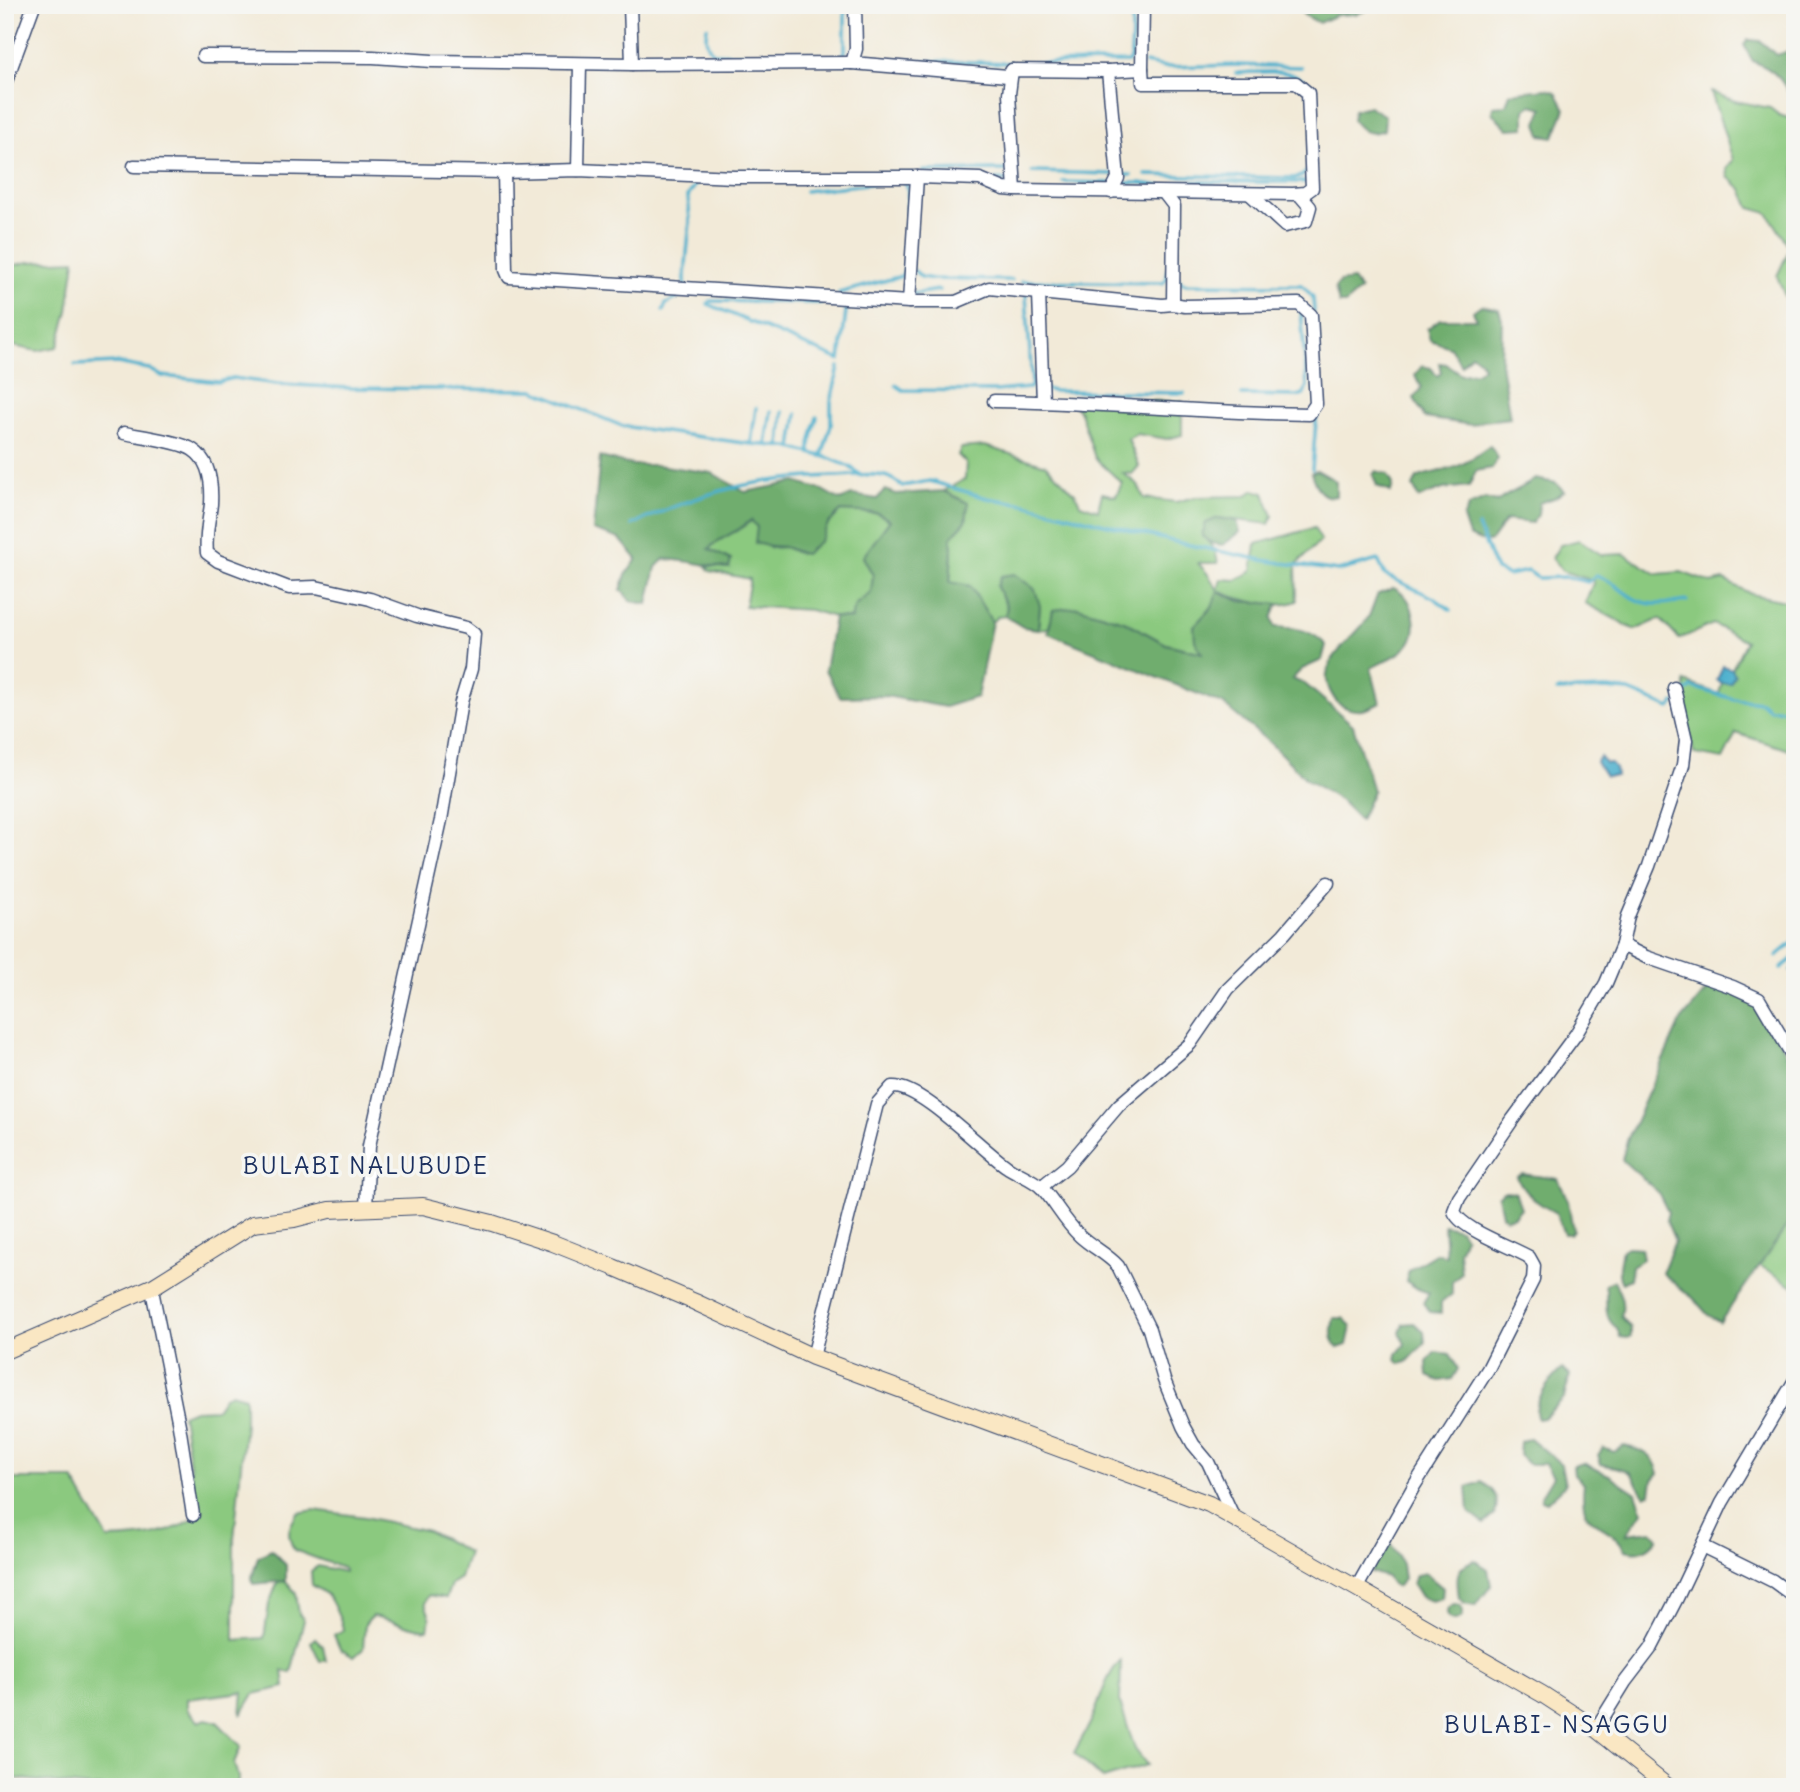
<svg xmlns="http://www.w3.org/2000/svg" width="1800" height="1792" viewBox="0 0 1800 1792" font-family="Delius,sans-serif">
	<rect width="100%" height="100%" fill="#f6f6f2"/>
	<filter id="ink" filterUnits="userSpaceOnUse"><feTurbulence type="fractalNoise" baseFrequency=".0143" numOctaves="2"/><feDisplacementMap in="SourceGraphic" scale="14" xChannelSelector="R" yChannelSelector="G"/><feConvolveMatrix kernelMatrix="1 2 1 2 8 2 1 2 1" color-interpolation-filters="sRGB"/></filter>
	<filter id="wash" filterUnits="userSpaceOnUse"><feTurbulence type="fractalNoise" baseFrequency=".00686" numOctaves="4" result="noise"/><feDisplacementMap in="SourceGraphic" scale="28" xChannelSelector="R" yChannelSelector="G"/><feGaussianBlur stdDeviation="1.57" result="paint"/><feColorMatrix in="noise" values="0 0 0 0 0 0 0 0 0 0 0 0 0 0 0 0 0 1.4 0 .05"/><feComposite in="paint" operator="in"/></filter>
	<g filter="url(#wash)">
		<rect width="100%" height="100%" fill="#f2ead8"/>
		<g fill="#8bc97f" stroke="#537c6e" stroke-width="2">
			<path d="M1711,92l24,9 35,7 9,7 16,5v201l-18,-45 13,-28 -22,-35 -18,-5 -8,-19 -14,-12 -1,-9 6,-8z"/>
			<path d="M75,260l-7,51 -10,36 -21,4 -24,-5h-8v-79l24,-5z"/>
			<path d="M1070,400l112,1v34l-15,4 -30,-5 -9,5 11,27 -7,8 -9,-1 15,12 6,13 32,4 19,-5 51,-1 8,-6 10,3 9,23 -4,8 -51,-6 -16,17 13,15 3,13h-20l9,10 11,17 3,-11 15,1 16,-9 4,-27 58,-16 7,12 -25,25 1,36c-21,9 -58,-1 -79,-10l-6,16 -18,19 9,27 -37,-9 -42,-23 -71,-11 -4,18 -11,1 2,-23 -43,-19 10,20 -2,9 -8,1 -5,5 -22,-36 -20,-3 2,-33 -1,-13 15,-16 2,-18 -24,-12 21,-12 1,-16 -8,-8 3,-7 24,-2 61,19 29,28 5,11 18,6 4,-17 14,3 6,-13 -27,-25 -15,-46z"/>
			<path d="M841,511l36,2 13,7 -27,37 10,18 -2,18 -15,11 -4,15 -18,-2 -24,-7 -65,-4 5,-27 -40,-8 -4,-5 23,2 -21,-19c13,-13 30,-16 44,-29l18,28 15,-1 12,6 23,-12 8,-17z"/>
			<path d="M1579,540l23,15 22,-1 33,20 24,-2 30,11 13,-3 27,14 44,9v149l-59,-19 -13,26 -29,-5 -10,-43 1,-29 34,12 3,-11h8l5,-8 -3,-6 14,-28 -33,-17 -34,15 -19,-20 -25,11 -50,-27 9,-22 -32,-10 -10,-13 8,-13z"/>
			<path d="M1795,1215v72l-36,-22z"/>
			<path d="M231,1393l14,4v26l-11,116v101l30,-2 5,-34 9,-23h8l10,12 3,21 5,6 -13,53 -8,-2 2,16 -31,7 -13,21 2,-23 -56,7v10l12,13 7,-3 11,3 24,24 -7,17 4,14v10h-149l-84,-10v-298h68l35,60c37,-1 62,-4 93,-25l-5,-10 -14,-89 12,-5 22,-1 8,-12z"/>
			<path d="M314,1510l51,7 63,14 40,21 -8,26 -9,6 -5,14 -17,-3 -4,8 5,14 -2,13c-23,-2 -34,-11 -56,-14l-7,8 -2,25 -9,8 -14,-8 -6,-14 9,-5c0,-6 -11,-29 -15,-34 -4,-4 -11,-8 -16,-11l-1,-14 7,-5 27,6v-3l-51,-19c-8,-16 -6,-23 4,-37z"/>
			<path d="M315,1638l8,8 3,15h-6l-9,-19z"/>
			<path d="M1121,1660l-1,43 15,46 12,16 -44,14 -29,-26c6,-12 14,-24 19,-36 9,-21 12,-40 28,-57z"/>
		</g>
		<g fill="#70ad6e" stroke="#466e66" stroke-width="2">
			<path d="M1296,5h83l-22,9 -21,1 -17,8 -15,-8z"/>
			<path d="M1748,40l12,1 17,14 12,-4 6,-7v60c-12,-23 -18,-34 -43,-43l-8,-16z"/>
			<path d="M1546,89l10,3 9,17 -11,28 -13,-2 -4,-12 6,-15 -11,-3 -7,4v19l-17,1 -16,-16 1,-7 13,-1 4,-12z"/>
			<path d="M1369,106l16,10 -1,14c-16,6 -22,2 -32,-11l2,-9z"/>
			<path d="M1353,280l7,10 -15,14h-6l-4,-16 5,-6z"/>
			<path d="M1481,305l18,4 3,10 -1,44 9,55 -27,3 -11,4 -47,-7 -11,-20 8,-10 -7,-13 7,-9 9,2 6,8 4,-3 -2,-10 7,1 15,10 15,-2 7,-5 -3,-7 -9,-6 -10,11 -11,-18 -20,-7 -3,-11 13,-10h36l-3,-8z"/>
			<path d="M1490,446l8,12 -6,10 -16,3 -7,15 -26,3 -24,9 -6,-11 4,-9c11,-5 21,-6 33,-9 15,-4 27,-14 40,-23z"/>
			<path d="M600,457l33,8h24l55,8 33,19 50,-10 27,8 18,10 12,-5 25,4 8,-9 11,4 48,-3 24,12 -2,18 -15,16 1,13 -2,32 20,4 22,36 -15,75 -32,10 -59,-11 -46,1 -15,-27 9,-53 18,2c-1,-14 9,-19 19,-26l2,-18 -10,-18 27,-37 -13,-7 -36,-2 -13,13 -8,17 -15,13c-8,-1 -15,-6 -22,-7 -12,-1 -16,0 -28,-4l2,-16 -6,-7c-13,13 -30,16 -42,29l22,11 -2,8c-22,-2 -43,-8 -65,-9l-8,8 -8,37 -17,-3 -10,-11 5,-15 11,-16 -17,-20 -27,-9z"/>
			<path d="M1317,470l19,11v15c-15,4 -21,-11 -25,-23z"/>
			<path d="M1376,471l11,3 6,10 -2,8 -14,-6 -4,-11z"/>
			<path d="M1535,479l21,4 8,8 -10,7 -15,5 -1,12 -6,8 -26,-3 -16,22 -10,-1 -11,-5 -6,-18 6,-12 16,-7 12,3c12,-10 25,-13 38,-23z"/>
			<path d="M1218,518l19,3 3,11 -17,13 -12,-2 -9,-8 4,-12z"/>
			<path d="M1014,574l21,15 5,17 -2,23 -15,-2 -18,-11 2,-9 -10,-20 4,-11z"/>
			<path d="M1394,588c12,7 16,12 19,25 9,34 -16,42 -42,55l9,35c-15,8 -25,11 -41,1 -4,-3 -6,-7 -9,-13 -15,-30 24,-51 37,-72 5,-7 7,-17 11,-25z"/>
			<path d="M1218,591l22,10 38,3 -6,14 3,9c23,2 34,1 51,18l-4,15 -20,9 -10,10 13,5 48,41 20,66 -13,29 -19,-19 -35,-22 -36,-36 -47,-39 -175,-71 5,-23 25,-3 46,14 42,23 36,9 -7,-12 -1,-15 18,-19z"/>
			<path d="M1712,984l45,19 15,22 23,45v145l-75,107 -12,-7 -15,-17 -31,-25 13,-32 -9,-21 2,-8 -10,-20 -36,-32 5,-20 53,-118z"/>
			<path d="M1522,1174l36,5 10,22 5,29 -3,4h-6l-8,-21c-18,-9 -30,-18 -39,-36z"/>
			<path d="M1503,1191l12,1 6,16 -7,8 -8,2 -4,-3 -4,-19z"/>
			<path d="M1444,1225l16,4 5,8 -6,14 2,22 -9,9v12l-11,9v10l-11,-1 -7,-9 6,-10 -11,-4 -12,-8 3,-11 28,-17 9,3z"/>
			<path d="M1627,1247l14,1 2,11 -11,7 -2,13 -8,4c-6,-10 -2,-22 0,-33z"/>
			<path d="M1614,1281c6,12 11,22 7,35l10,12v8l-3,2 -8,-1 -3,-9c-16,-11 -8,-27 -12,-44z"/>
			<path d="M1334,1318h10l7,9 -4,18 -9,3c-8,-10 -7,-18 -4,-30z"/>
			<path d="M1414,1323l10,9 1,11 -18,19 -7,2 -4,-4 1,-6 8,-10 -5,-11 3,-9z"/>
			<path d="M1435,1352l15,2 8,15 -6,10 -13,2 -11,-5 -1,-14z"/>
			<path d="M1562,1369l8,6 -6,23 -20,20 -6,1c-8,-14 13,-41 24,-50z"/>
			<path d="M1530,1438l31,26 4,21 -18,17 -5,-2 -1,-4 12,-20 -8,-12h-17l-9,-9 1,-13z"/>
			<path d="M1624,1446c18,4 30,8 35,27l-6,7 -2,13 -6,3c-7,-7 -8,-13 -12,-20 -5,-9 -23,-9 -32,-12l-3,-9 5,-7 11,4z"/>
			<path d="M1583,1463l26,12 27,18 7,19 -17,22 26,-3 6,7c-10,12 -18,16 -33,12 -16,-32 -48,-16 -41,-67l-10,-9 -1,-8z"/>
			<path d="M1481,1482c16,9 18,15 14,33l-11,9 -15,-12 -2,-25z"/>
			<path d="M1391,1544l11,20 2,15 -7,8 -5,-3 -5,-7 -16,-5 2,-9c8,-6 11,-14 18,-19z"/>
			<path d="M271,1550l15,15v16l-33,3 -1,-7 6,-20z"/>
			<path d="M1474,1560l14,9 3,17 -15,19 -12,-2 -5,-5c-2,-19 -6,-29 15,-38z"/>
			<path d="M1425,1573l18,15 -1,10 -10,3 -11,-4 -8,-13 3,-9z"/>
			<circle cx="1455" cy="1612" r="8"/>
		</g>
		<g fill="#4eb0cd" stroke="#347096" stroke-width="2">
			<path d="M1723,666l9,3 3,6 -5,8h-8l-5,-3z"/>
			<path d="M1600,757l5,6h6l4,5 1,8h-11l-9,-14z"/>
		</g>
		<g fill="none" stroke-linecap="round" stroke-linejoin="round">
			<g stroke="#4eb0cd" stroke-width="3.5">
				<path d="M707,27c-2,11 -1,17 6,26l93,4"/>
				<path d="M838,58l3,-1 4,-5v-47"/>
				<path d="M891,60l122,3"/>
				<path d="M1019,63l109,-1 3,-5 2,-52"/>
				<path d="M1145,63l20,4 74,-2 62,2"/>
				<path d="M1236,73c20,0 51,-6 68,7l1,4"/>
				<path d="M923,171l86,-1"/>
				<path d="M1032,172l82,2"/>
				<path d="M1122,175h9"/>
				<path d="M1146,175l148,3 8,-2 4,-4"/>
				<path d="M996,180l15,1"/>
				<path d="M1063,182l47,1"/>
				<path d="M1118,183h23l25,4"/>
				<path d="M805,191l71,-8"/>
				<path d="M1179,208l1,-16 3,-8 9,-2h116"/>
				<path d="M915,271l6,6 12,2 79,1"/>
				<path d="M1178,278l3,4 6,2 115,1 11,12 1,14"/>
				<path d="M1021,281l142,2 4,-5v-8"/>
				<path d="M839,293l63,-17 3,-7 3,-79 -3,-7 -4,-2"/>
				<path d="M898,296l41,-6"/>
				<path d="M1244,297l52,-1 5,4"/>
				<path d="M821,303l-111,-2 -2,3 132,56 7,-57"/>
				<path d="M663,311l3,-7 19,-10v-19l5,-54 -2,-25 11,-16"/>
				<path d="M75,365l42,-2 32,6 13,7 57,6 14,-4 44,6 73,4 184,2 88,36 129,18 37,3 41,11 21,9 12,9"/>
				<path d="M896,385l7,5 92,1 35,-3 2,-4 -6,-89"/>
				<path d="M1045,389l8,2 131,2"/>
				<path d="M1242,395l56,1 6,-2 3,-8 -6,-75"/>
				<path d="M751,443l5,-35"/>
				<path d="M766,445l5,-34"/>
				<path d="M780,445l3,-33"/>
				<path d="M792,448l5,-34"/>
				<path d="M810,453v-9l7,-27"/>
				<path d="M822,456l9,-31v-23l8,-35"/>
				<path d="M1312,469l5,-59"/>
				<path d="M632,525c73,-34 121,-47 203,-49 16,0 38,-4 53,1 5,2 10,6 14,9l28,-5 57,17 38,6 155,39 82,17 76,11 40,-11 7,15 49,23 17,12"/>
				<path d="M1478,526l18,44 12,5 20,-4 10,7 29,-1 21,5 8,-7c19,7 22,14 37,23 17,10 36,5 54,3"/>
				<path d="M1557,691l49,-2 23,2 41,17 5,-5"/>
				<path d="M1679,697l13,-10 42,12 27,3 8,7h16l10,-7"/>
				<path d="M1777,956l18,-15"/>
				<path d="M1781,968l14,-11"/>
				<path d="M1791,971l4,-3"/>
			</g>
		</g>
	</g>
	<g filter="url(#ink)">
		<g fill="none" stroke-linecap="round" stroke-linejoin="round">
			<g stroke="#3b4b70" stroke-width="15">
				<g id="street">
					<path d="M630,5l2,59 220,-1"/>
					<path d="M855,5l1,44 -4,14 156,13 4,-6 96,1 34,-2 1,-64"/>
					<path d="M203,56l170,1 59,4 200,3"/>
					<path d="M1012,70l-3,24 6,96 278,4 12,-1 7,-5 -4,-95 -12,-10h-153l-1,-14"/>
					<path d="M1108,71l10,107 -7,14"/>
					<path d="M5,84l29,-79"/>
					<path d="M134,166l370,6 74,-2 156,7h183l63,2 24,10 11,1"/>
					<path d="M578,170l2,-106"/>
					<path d="M504,172l2,98 3,7 400,25h47l33,-14 173,17 11,-1 1,-98 -10,-13"/>
					<path d="M1250,194l35,32 21,-5 4,-14 -11,-13"/>
					<path d="M1039,294l4,108"/>
					<path d="M909,302l8,-125"/>
					<path d="M994,401c105,1 210,12 315,13l7,-10 -5,-89 -12,-11 -114,2 -12,-2"/>
					<path d="M124,433c15,3 58,9 69,17 17,11 19,36 18,54 -2,17 -6,31 -4,49l11,8 71,27 27,-1 54,12 47,17 49,12 8,6 -3,35 -10,33 -20,118 -72,326 -3,61"/>
					<path d="M1622,945l24,12 87,30 26,12 36,61"/>
					<path d="M1041,1187l26,-21 52,-61 71,-61 38,-55 56,-55 44,-51"/>
					<path d="M154,1286l-1,9 26,130 14,90"/>
					<path d="M813,1357l64,-253 15,-17c28,-3 89,62 114,79 11,8 28,13 37,23 13,15 22,33 37,47 12,11 27,18 38,30l31,63 15,51 19,46 10,18 15,18 26,56"/>
					<path d="M1702,1546l71,35 22,16"/>
					<path d="M1357,1587l57,-101 74,-117 45,-89 1,-14 -5,-9c-19,-11 -69,-28 -75,-46l5,-13 54,-79 63,-85 30,-51 16,-38 6,-29 21,-50 34,-101 3,-25 -12,-52"/>
					<path d="M1596,1729l29,-47 26,-34 26,-50 45,-95 73,-123"/>
				</g>
			</g>
			<g stroke="#3b4b70" stroke-width="18">
				<path id="secondary" d="M5,1351l149,-65 99,-62 41,-5 35,-9 94,-4 69,17 61,20 60,24 82,35 118,55 396,147 333,190 54,35 72,58"/>
			</g>
			<use href="#street" stroke="#fff" stroke-width="12"/>
			<use href="#secondary" stroke="#fae7c3" stroke-width="16"/>
		</g>
	</g>
	<g text-anchor="middle" dominant-baseline="central" stroke-width="7" stroke-linejoin="round" paint-order="stroke">
		<g font-size="24" letter-spacing="2" fill="#1b2f5e" stroke="#f6f6f2">
			<text x="366" y="1165">BULABI NALUBUDE</text>
			<text x="1557" y="1724">BULABI- NSAGGU</text>
		</g>
	</g>
	<rect width="1800" height="1792" fill="none" stroke="#f6f6f2" stroke-width="28"/>
</svg>
